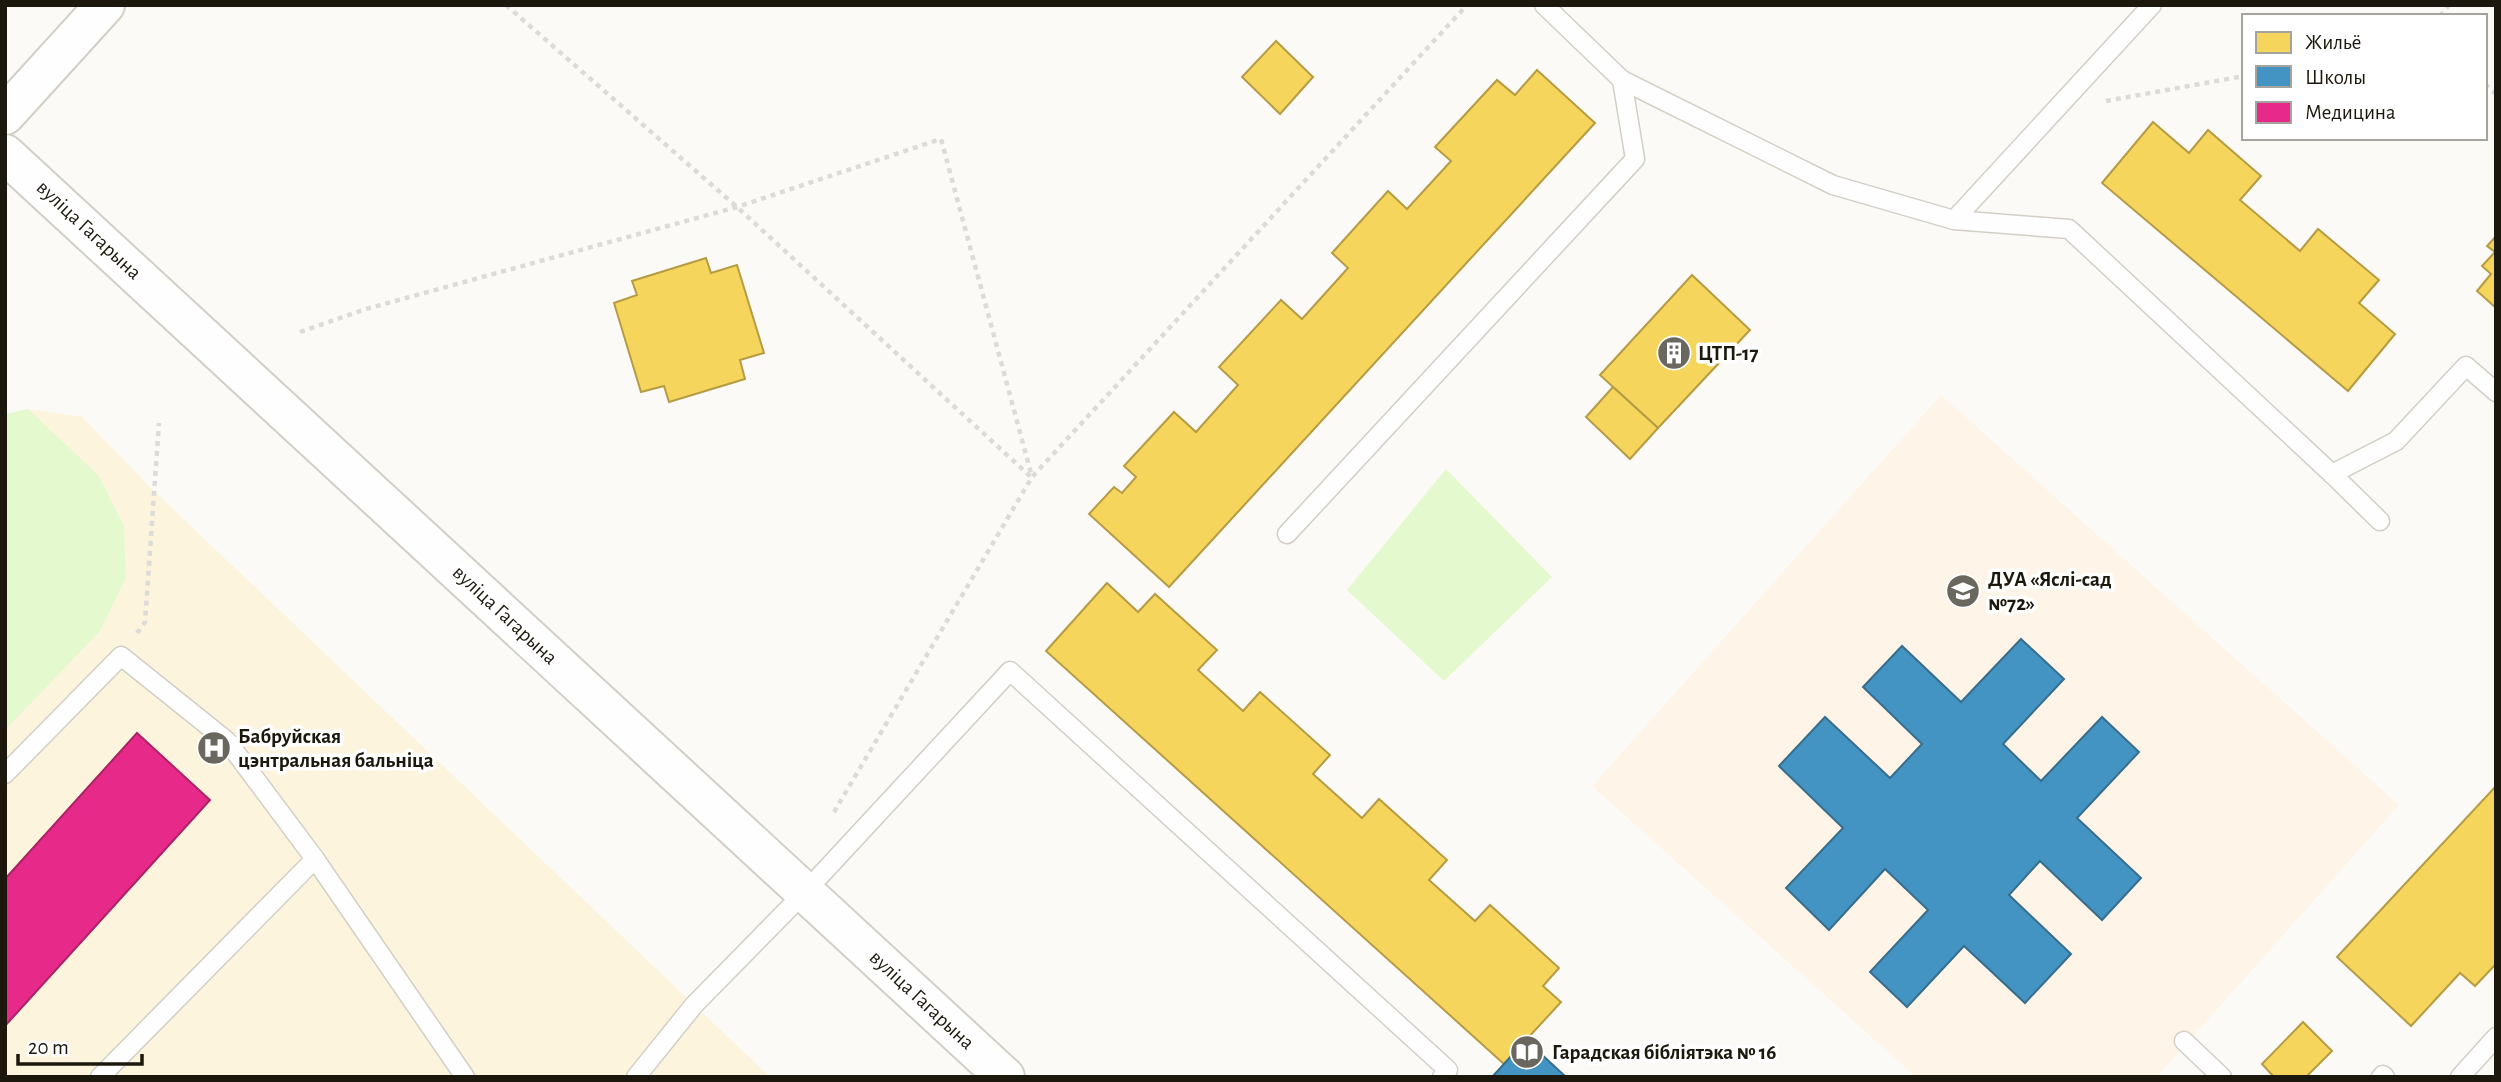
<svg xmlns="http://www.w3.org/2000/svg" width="2501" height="1082" viewBox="0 0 2501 1082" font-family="'Alegreya Sans',sans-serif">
	<rect width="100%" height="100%" fill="#fcfaf7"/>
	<path fill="#fdf4dd" d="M28,409l54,8 71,73 617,587h-765v-662z"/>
	<path fill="#fef4e8" d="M1941,395l458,410 -242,272h-241l-324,-291z"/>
	<g fill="#e5f9cf">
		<path d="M28,409l71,67 25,50 2,52 -26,53 -95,99v-316z"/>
		<path d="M1446,469l106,108 -108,104 -97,-91z"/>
	</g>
	<g fill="#f6d55c" stroke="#b59c44" stroke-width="2">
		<path d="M1276,41l37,36 -33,37 -38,-37z"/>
		<path d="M1537,70l58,53 -426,464 -80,-73 25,-27 8,6 14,-16 -12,-11 50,-54 22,20 42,-47 -19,-18 62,-67 21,19 46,-51 -16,-15 56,-62 19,18 44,-48 -16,-14 62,-67 18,15z"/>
		<path d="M2153,122l36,31 19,-23 53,46 -21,24 60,51 18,-22 61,51 -20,23 36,31 -47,57 -246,-208z"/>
		<path d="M2496,236v72l-19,-17 14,-17 -9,-8 13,-14 -8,-6z"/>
		<path d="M706,258l5,15 26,-8 27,88 -24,7 5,19 -76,23 -5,-16 -23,6 -27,-89 23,-8 -5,-14z"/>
		<path d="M1692,275l58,55 -92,98 -58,-53z"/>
		<path d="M1613,387l45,41 -28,31 -44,-42z"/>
		<path d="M1107,583l31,29 17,-18 62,56 -19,20 45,41 17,-19 70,63 -17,19 49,44 17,-19 68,61 -18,20 46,41 15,-16 69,63 -16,18 18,16 -57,62 -458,-413z"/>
		<path d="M2496,786v178l-21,22 -15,-13 -49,53 -74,-69z"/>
		<path d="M2303,1022l29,29 -26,26h-32l-12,-13z"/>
	</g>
	<g fill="#4393c3" stroke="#376e8c" stroke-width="2">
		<path d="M2021,639l43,40 -61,65 38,37 61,-64 37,35 -62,66 64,60 -39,42 -62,-59 -31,34 62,59 -46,49 -61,-57 -57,61 -37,-35 58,-62 -43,-41 -56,61 -43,-42 57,-60 -64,-62 46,-49 65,61 32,-34 -59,-57 39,-41 59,56z"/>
		<path d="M1526,1040l40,37h-74z"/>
	</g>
	<path fill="#e7298a" stroke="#aa2464" stroke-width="2" d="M137,733l73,67 -205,226v-147z"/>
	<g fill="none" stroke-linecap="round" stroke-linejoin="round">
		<g stroke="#d2cfc7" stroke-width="21">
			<g id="service">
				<path d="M1622,80l211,105 121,35 198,-215"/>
				<path d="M1954,220l115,9 263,245 64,-33 70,-75 30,26"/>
				<path d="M2332,474l48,47"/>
				<path d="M1287,534l348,-375 -13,-79 -78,-75"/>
				<path d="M5,774l116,-118 106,85 88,118 150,218"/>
				<path d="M2184,1041l38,36"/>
				<path d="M100,1077l215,-218"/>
				<path d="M636,1077l58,-72 111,-113 205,-221 438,399 -6,7"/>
				<path d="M2381,1077l2,-2 2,2"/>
				<path d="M2460,1077l36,-40"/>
			</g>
		</g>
		<g stroke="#d2cfc7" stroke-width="42">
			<g id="secondary">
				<path d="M5,115l100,-110"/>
				<path d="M5,154l1000,923"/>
			</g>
		</g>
		<g stroke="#dcdbda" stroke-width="4.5" stroke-dasharray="5 5" stroke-linecap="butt">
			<path d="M506,5l231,202 294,270"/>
			<path d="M2440,16l9,-11"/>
			<path d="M2485,84l11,10"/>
			<path d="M2106,101l138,-25"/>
			<path d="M300,332l66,-23 371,-102 204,-68 91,338"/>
			<path d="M137,633l8,-11 14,-199"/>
			<path d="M834,812l198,-335 435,-472"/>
		</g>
		<use href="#service" stroke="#fffefe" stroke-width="18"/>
		<use href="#secondary" stroke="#fffefe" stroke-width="38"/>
	</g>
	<defs>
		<g id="building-disc" transform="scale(1.75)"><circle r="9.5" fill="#6a675f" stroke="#fff"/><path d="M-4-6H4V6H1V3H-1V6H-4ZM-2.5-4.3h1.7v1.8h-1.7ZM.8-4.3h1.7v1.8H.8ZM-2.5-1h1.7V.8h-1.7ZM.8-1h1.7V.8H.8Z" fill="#fff"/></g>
		<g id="school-disc" transform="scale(1.75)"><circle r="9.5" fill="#6a675f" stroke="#fff"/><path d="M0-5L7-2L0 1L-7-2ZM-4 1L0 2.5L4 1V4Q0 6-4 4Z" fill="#fff"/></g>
		<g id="hospital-disc" transform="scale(1.75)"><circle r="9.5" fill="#6a675f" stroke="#fff"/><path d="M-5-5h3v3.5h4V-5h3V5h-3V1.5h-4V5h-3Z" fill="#fff"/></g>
		<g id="library-disc" transform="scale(1.75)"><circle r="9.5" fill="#6a675f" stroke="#fff"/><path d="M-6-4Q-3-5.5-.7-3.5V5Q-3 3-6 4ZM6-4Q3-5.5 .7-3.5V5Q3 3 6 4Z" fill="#fff"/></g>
	</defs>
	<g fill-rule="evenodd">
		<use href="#building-disc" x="1674" y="353"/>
		<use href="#school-disc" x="1963" y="591"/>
		<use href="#hospital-disc" x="214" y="748"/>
		<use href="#library-disc" x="1527" y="1052"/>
	</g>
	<g text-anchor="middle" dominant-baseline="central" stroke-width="7" stroke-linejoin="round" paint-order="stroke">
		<g font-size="21" fill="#1c180d" stroke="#fff">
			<text transform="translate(89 230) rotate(43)">вуліца Гагарына</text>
			<text transform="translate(505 615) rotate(43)">вуліца Гагарына</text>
			<text transform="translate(922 1000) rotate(43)">вуліца Гагарына</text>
		</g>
		<g font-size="21" font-weight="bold" fill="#1c180d" stroke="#fff" text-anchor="start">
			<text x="1698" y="353">ЦТП-17</text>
			<text x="1988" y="579">ДУА «Яслі-сад<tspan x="1988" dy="24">№72»</tspan></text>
			<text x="238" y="736">Бабруйская<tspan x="238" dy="24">цэнтральная бальніца</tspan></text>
			<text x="1552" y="1052">Гарадская бібліятэка № 16</text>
		</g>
	</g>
	<rect width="2501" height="1082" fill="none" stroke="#1c180d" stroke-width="14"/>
	<rect x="2242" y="14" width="245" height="126" fill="#ffffff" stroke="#a4a39e" stroke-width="2"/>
	<rect x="2256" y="32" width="35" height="21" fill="#f6d55c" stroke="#a4a39e" stroke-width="2"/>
	<text x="2305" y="49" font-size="21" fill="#1c180d">Жильё</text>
	<rect x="2256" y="66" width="35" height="21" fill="#4393c3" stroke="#a4a39e" stroke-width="2"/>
	<text x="2305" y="84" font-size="21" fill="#1c180d">Школы</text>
	<rect x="2256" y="102" width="35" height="21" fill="#e7298a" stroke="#a4a39e" stroke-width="2"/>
	<text x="2305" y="119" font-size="21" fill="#1c180d">Медицина</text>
	<path d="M18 1054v10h124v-10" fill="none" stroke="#1c180d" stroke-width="3.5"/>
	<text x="28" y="1054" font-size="21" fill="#1c180d" stroke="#ffffff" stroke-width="5" paint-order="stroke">20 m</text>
</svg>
